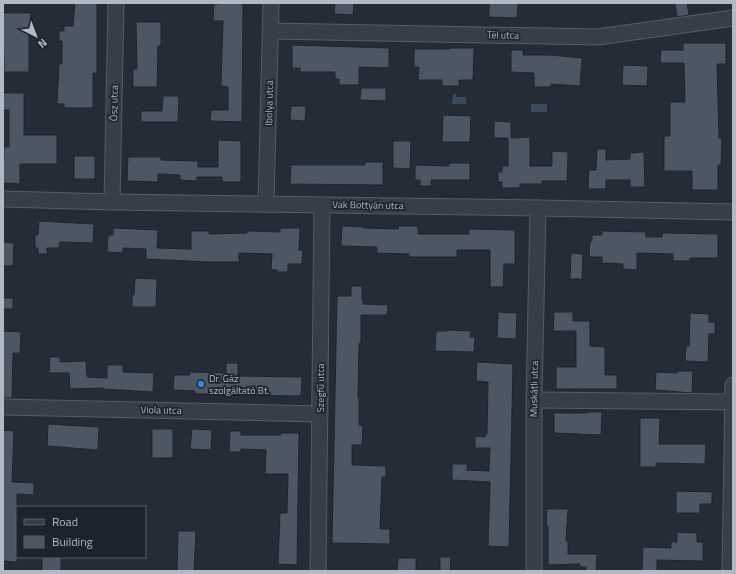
<svg xmlns="http://www.w3.org/2000/svg" width="736" height="574" viewBox="0 0 736 574" font-family="'Titillium Web',sans-serif">
	<rect width="100%" height="100%" fill="#252c38"/>
	<g fill="#3c495f">
		<path d="M453,94h3v3h10v7h-14z"/>
		<rect x="531" y="104" width="16" height="8"/>
	</g>
	<g fill="#4d5663" stroke="#1f252f">
		<path d="M75,3h22v70h-4v35h-29v-4h-7l2,-40h3v-23h-3v-10h5v-5h9z"/>
		<path d="M234,3l9,1 -1,118 -32,-1 1,-11h17v-23l-7,-1 2,-65h-10l1,-17z"/>
		<path d="M335,3h19l-1,12 -19,-1z"/>
		<path d="M489,3h29l-1,15 -28,-1z"/>
		<path d="M675,3h12l2,12 -12,2z"/>
		<path d="M3,13h28v21h-2v38h-25z"/>
		<path d="M136,22h25v24h-3l-1,41h-24v-18h4z"/>
		<path d="M683,43h43v21h-9l2,74h3l-1,27h-3v25h-26v-19h-28v-35h6v-34h15l-1,-39h-24l1,-13h22z"/>
		<path d="M292,45l97,3v20l-30,-1v18h-20v-6h-4v-7h-35v-4h-8z"/>
		<path d="M450,48h24l-1,32h-14v6h-17v-6h-24l1,-13h-5v-18h36z"/>
		<path d="M511,50h12v5h28l31,3 -2,28 -29,-2v3h-17v-14l-23,-1z"/>
		<path d="M623,65l25,1 -1,20 -25,-1z"/>
		<path d="M361,88h25v13l-26,-1z"/>
		<path d="M3,93h21v42h33v29h-37v20l-17,-1 1,-36h5v-37h-6z"/>
		<path d="M163,96h16l-1,26h-37v-11h21z"/>
		<path d="M291,106h15l-1,15 -15,-1z"/>
		<path d="M443,115l28,1 -1,26h-28z"/>
		<path d="M494,121l17,1v16l19,-1v29h22v-15l16,1 -1,29h-25v3h-22v4h-18v-6h-4v-10h4v-6h6v-28h-14z"/>
		<path d="M218,140l23,1v41h-19v-5h-25v4l-17,-1v-5l-22,-1v8l-31,-1 1,-24h33v3l37,1v6h20z"/>
		<path d="M393,141h18l-1,28 -17,-1z"/>
		<path d="M597,149h9v11l24,-1v-6l14,-1 1,35h-15v-7h-24v9h-18l1,-19h7z"/>
		<rect x="74" y="156" width="21" height="23"/>
		<path d="M365,162h18v23l-93,-1 1,-19h74z"/>
		<path d="M449,163h21v17h-39v6h-11v-6h-5v-15l34,1z"/>
		<path d="M39,221l55,3 -1,19 -33,-1 -1,6h-12v6h-9v-6h-3v-13h3z"/>
		<path d="M342,226l21,1v1l35,1 1,-3h19v8h51v-5l46,1v34h-11l-1,23h-13v-37h-33v7h-48v-3l-32,-1v-6l-36,-1z"/>
		<path d="M113,228l45,2 -1,18 34,1v-18h18v3l38,-1v-2l33,1v-4h20l-1,22h4l-1,14h-14v8h-11v-2h-6l1,-16 -33,-1v9h-29l-64,-3v-10l-23,-1v5l-16,-1 1,-17h5z"/>
		<path d="M602,231l44,1v5h16v-4l56,1v24h-28v3h-17v-7l-36,-1v17l-14,-1v-5l-21,-1v-6h-13l1,-16h2v-6h10z"/>
		<path d="M3,242l11,1 -1,23h-10z"/>
		<path d="M571,253l12,1 -1,25h-12z"/>
		<path d="M135,278l22,1 -1,28h-24v-12h2z"/>
		<path d="M351,286h11v14h1v4l25,1 -1,10h-26v28h-2l-1,55h1v27l4,1 -1,19h-10v20l34,1v11h-4l-2,52h10v15l-58,-1 5,-247h14z"/>
		<rect x="3" y="298" width="10" height="11"/>
		<path d="M498,312l19,1 -1,26 -19,-1z"/>
		<path d="M554,312h19v9h17v25l15,1v28h12v14h-61v-22h20v-36h-23z"/>
		<path d="M690,313l19,1v8h6v12h-6l-1,28 -23,-1 1,-15h3z"/>
		<path d="M447,330l24,1 -1,6h5l-1,15 -39,-1 1,-20h11z"/>
		<path d="M3,331l18,1 -1,21h-7l-1,45h-9z"/>
		<path d="M50,357h10v5l26,-1 1,16 20,1v-13h16v7l31,1 -1,19 -50,-3v-1l-33,1 -1,-16h-20z"/>
		<path d="M477,362l36,2 -4,183 -21,-1 2,-64 -38,-2v-16h15v6l22,1 1,-23h-15v-12l10,1v-3h2l1,-52 -12,-1z"/>
		<path d="M226,363h12v13l64,1 -1,19 -70,-1v-6l-15,-1 -1,6h-20v-3l-22,-1 1,-15h16v-3l36,1z"/>
		<path d="M677,371h16l-1,22 -37,-3 1,-18 21,1z"/>
		<path d="M587,412h15l-1,23 -47,-2v-20h33z"/>
		<path d="M640,418h20l-1,26h47l-1,20 -49,-1v4h-16z"/>
		<path d="M48,424l51,3 -1,23 -51,-4z"/>
		<rect x="152" y="429" width="21" height="29"/>
		<path d="M192,429l20,1 -1,20 -21,-1z"/>
		<path d="M3,430l11,1 -2,51 22,1v12l-17,-1v68l-14,-1z"/>
		<path d="M230,431h11v4h40v-2h18l-2,132 -19,-1 2,-51h7l1,-39h-23l1,-24 -25,-1v3h-12z"/>
		<path d="M676,491l36,1v12h-12v9h-24z"/>
		<path d="M547,509h21l-2,32h2v13h29l-1,17h-10v-4h-6v-3l-32,1v-39h-2z"/>
		<path d="M178,531h18l-2,40h-17z"/>
		<path d="M677,532l20,1v9h6v19l-46,-1v11h-15l1,-24 28,1v-6h6z"/>
		<rect x="42" y="557" width="19" height="14"/>
		<path d="M440,557h11l-1,14h-10z"/>
		<path d="M398,558h18v13h-19z"/>
	</g>
	<g fill="none" stroke-linecap="round" stroke-linejoin="round">
		<g stroke="#565c66" stroke-width="17">
			<g id="minor">
				<path d="M271,31l327,6 135,-19"/>
				<path d="M3,199l109,3 426,6 195,4"/>
				<path d="M112,202l4,-199"/>
				<path d="M266,203l5,-200"/>
				<path d="M534,400l199,2"/>
				<path d="M3,407l317,7"/>
				<path d="M318,571l4,-366"/>
				<path d="M534,571v-171l4,-192"/>
				<path d="M730,571l3,-186"/>
			</g>
		</g>
		<use href="#minor" stroke="#383e49" stroke-width="15"/>
	</g>
	<circle fill="#3f7fe0" stroke="#1d232d" stroke-width="1.5" cx="201" cy="384" r="4"/>
	<g text-anchor="middle" dominant-baseline="central" stroke-width="3.5" stroke-linejoin="round" paint-order="stroke">
		<g font-size="10" fill="#b3b9c4" stroke="#1d232d">
			<text transform="translate(503 35) rotate(1)">Tél utca</text>
			<text transform="translate(114 103) rotate(-89)">Ősz utca</text>
			<text transform="translate(269 103) rotate(-89)">Ibolya utca</text>
			<text transform="translate(368 205) rotate(1)">Vak Bottyán utca</text>
			<text transform="translate(320 388) rotate(-90)">Szegfű utca</text>
			<text transform="translate(534 389) rotate(-89)">Muskátli utca</text>
			<text transform="translate(161 410) rotate(1)">Viola utca</text>
		</g>
		<g font-size="10" fill="#b3b9c4" stroke="#1d232d" text-anchor="start">
			<text x="209" y="378">Dr. Gáz<tspan x="209" dy="12">szolgáltató Bt.</tspan></text>
		</g>
	</g>
	<rect width="736" height="574" fill="none" stroke="#b3b9c4" stroke-width="8"/>
	<rect x="16" y="506" width="130" height="52" fill="#1d232d" stroke="#595f69"/>
	<rect x="24" y="519" width="20" height="6" fill="#383e49" stroke="#595f69"/>
	<text x="52" y="526" font-size="12" fill="#b3b9c4">Road</text>
	<rect x="24" y="536" width="20" height="12" fill="#4d5663" stroke="#595f69"/>
	<text x="52" y="546" font-size="12" fill="#b3b9c4">Building</text>
	<g transform="translate(36 36) rotate(138)" stroke="#1d232d" stroke-width="3" paint-order="stroke">
	<path d="M0-3L7 15L0 10L-7 15Z" fill="#b3b9c4"/>
	<text y="-6" font-size="11" font-weight="bold" text-anchor="middle" fill="#b3b9c4">N</text>
	</g>
</svg>
